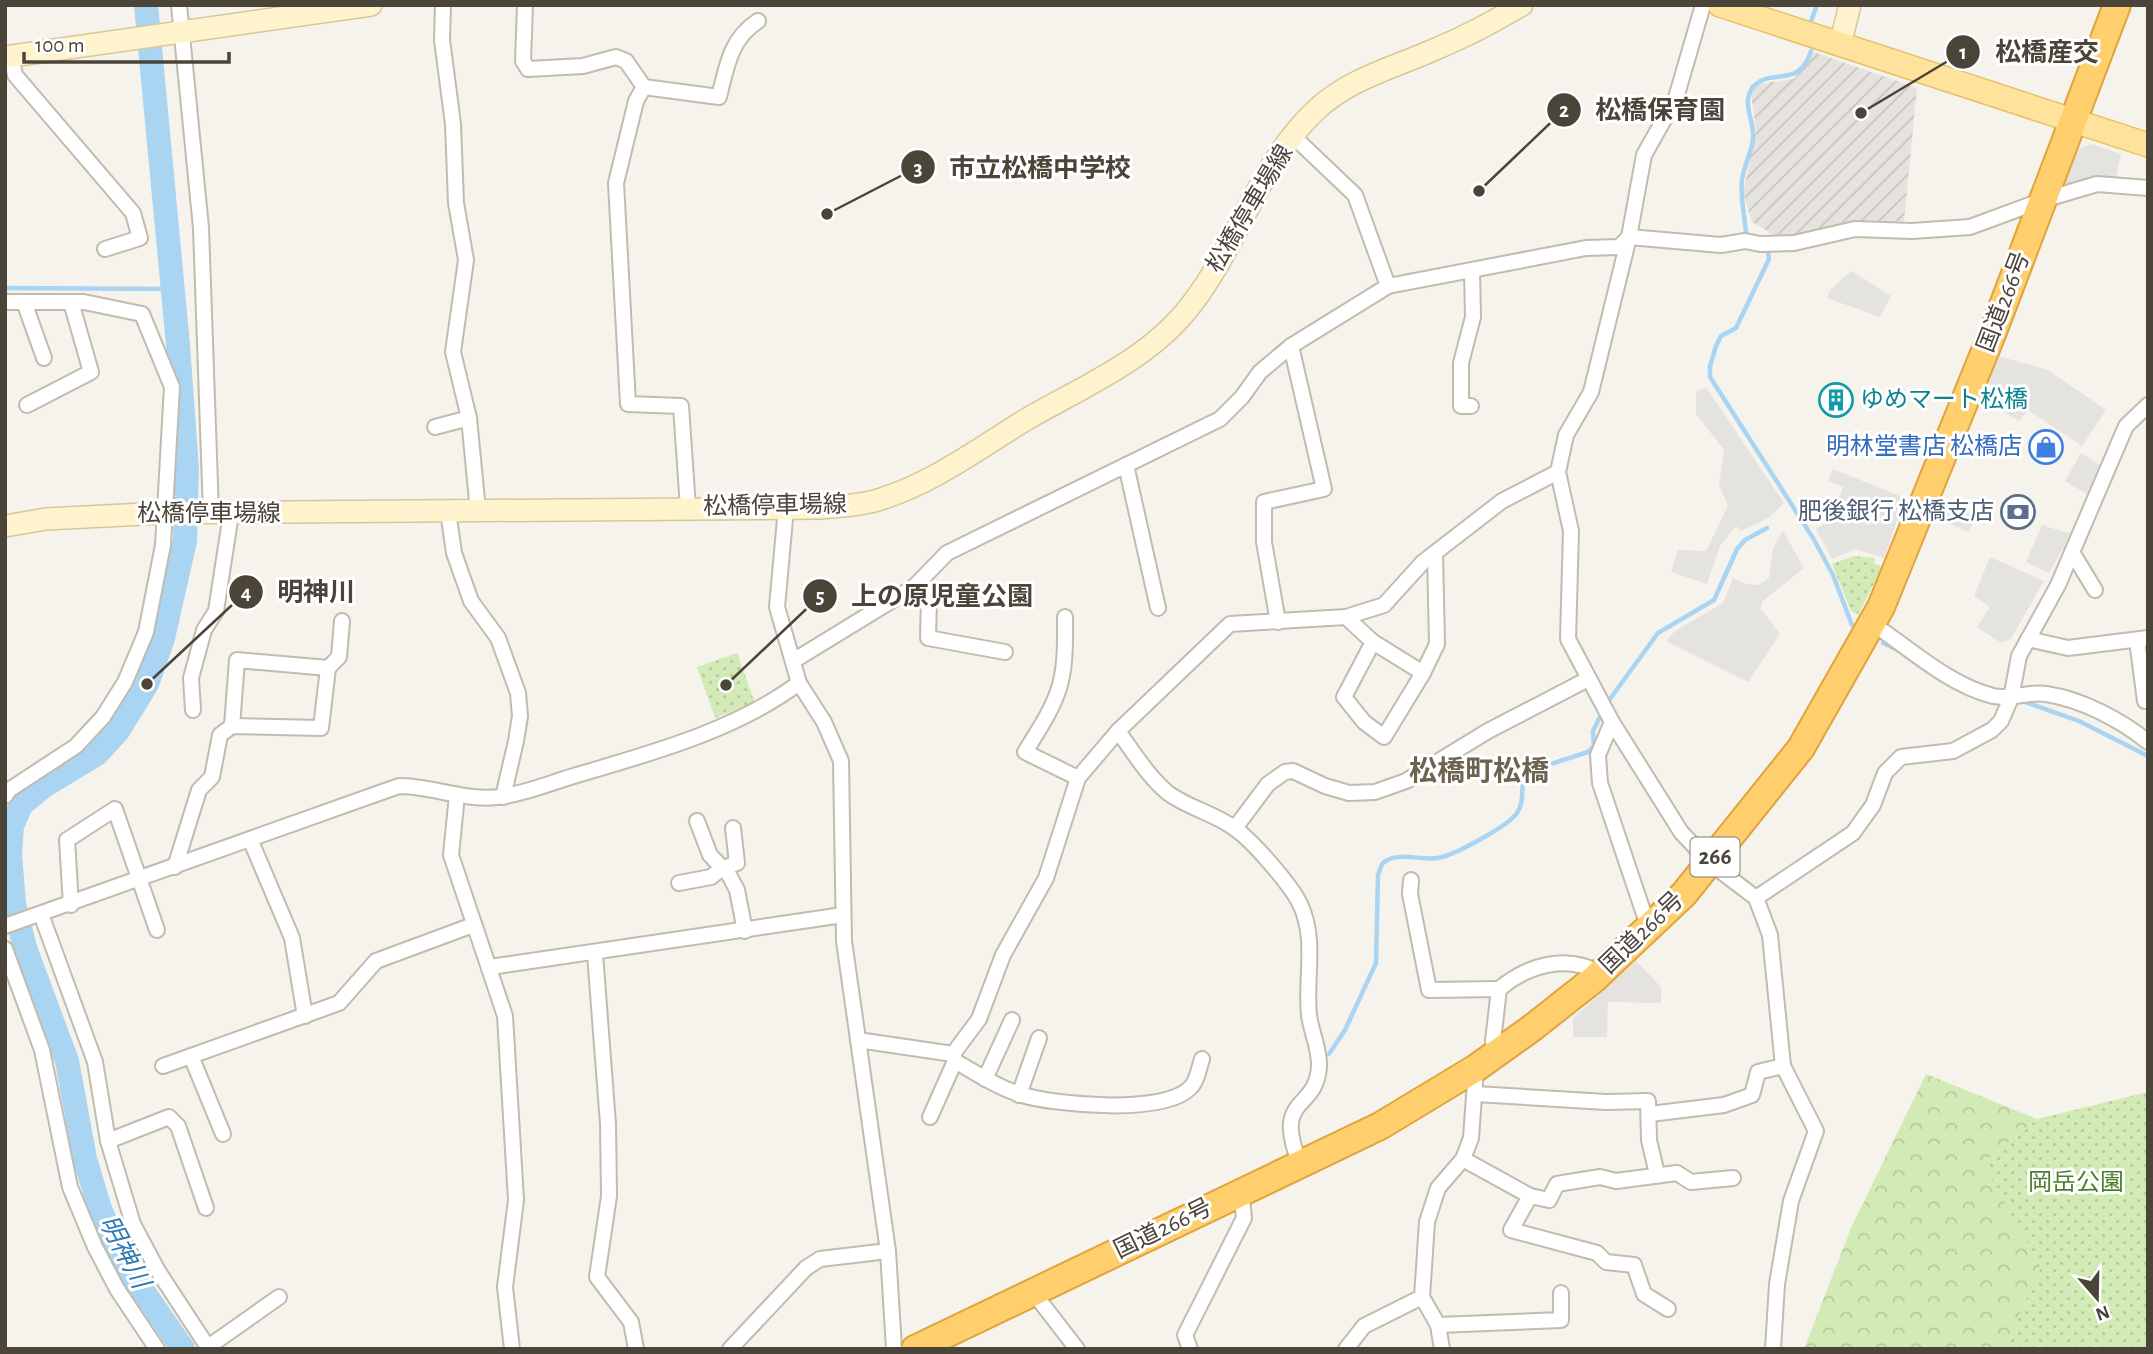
<svg xmlns="http://www.w3.org/2000/svg" width="2153" height="1354" viewBox="0 0 2153 1354" font-family="'Alegreya Sans','Noto Sans JP',sans-serif">
	<defs>
		<pattern id="industrial-furrows" width="10" height="10" patternUnits="userSpaceOnUse" patternTransform="scale(1.75)"><rect width="10" height="10" fill="#e6e2dd"/><path d="M-1 1l2-2M0 10L10 0M9 11l2-2" fill="none" stroke="#c7c3be"/></pattern>
		<pattern id="grass-dots" width="8" height="8" patternUnits="userSpaceOnUse" patternTransform="scale(1.75)"><rect width="8" height="8" fill="#d2eab5"/><path d="M2 2h.1M6 6h.1" fill="none" stroke="#b6ca9c" stroke-width="1.8" stroke-linecap="round"/></pattern>
		<pattern id="forest-crowns" width="20" height="18" patternUnits="userSpaceOnUse" patternTransform="scale(1.75)"><rect width="20" height="18" fill="#d2eab5"/><path d="M2 6a3 3 0 1 1 6 0M12 15a3 3 0 1 1 6 0" fill="none" stroke="#b6ca9c"/></pattern>
	</defs>
	<rect width="100%" height="100%" fill="#f6f3ec"/>
	<path fill="url(#industrial-furrows)" d="M1814,52l103,36 -13,133 -67,4 -53,16 -32,-19 -9,-29 13,-62 -6,-46 44,-6z"/>
	<g fill="url(#grass-dots)">
		<path d="M1854,556l21,2 -1,5 8,4 -24,48 -7,-4 -19,-47z"/>
		<path d="M737,653l18,50 -40,15 -18,-51z"/>
		<path d="M2148,1092v257h-145l16,-38 -36,-148 54,-44z"/>
	</g>
	<path fill="url(#forest-crowns)" d="M1926,1074l111,45 -54,44 58,105 -38,81h-199l47,-121z"/>
	<g fill="#e5e3e0">
		<path d="M2091,144l30,10 -6,28 -56,7 18,-39z"/>
		<path d="M1851,271l40,25 -11,21 -53,-19 3,-8z"/>
		<path d="M1998,356l50,14 58,40 -24,36 -54,-36 -9,11 -32,-19 -2,-6z"/>
		<path d="M1706,387l78,116 -16,15 -27,13 -5,-5 -16,20 -13,38 -36,-12 7,-22 28,1 22,-45 -9,-21 5,-35 -28,-36v-22z"/>
		<path d="M2081,453l22,14 -13,29 -25,-15z"/>
		<path d="M1833,469l72,29 -21,60 -29,-9 -23,10 -16,-30 30,-19 -8,-9 5,-14 -15,-6z"/>
		<path d="M1945,504l30,12 -6,16 -30,-13z"/>
		<path d="M2042,525l29,9 -22,39 -23,-11z"/>
		<path d="M1783,531l21,37 -42,34 -1,7 19,25 -32,48 -82,-41 9,-10 48,-28 10,-25 13,6 13,1 10,-7 4,-30z"/>
		<path d="M1990,557l54,24 -33,58 -10,4 -24,-16 13,-20 -16,-11z"/>
		<path d="M1636,961l25,26v16l-53,-1 -1,35h-34v-19z"/>
	</g>
	<g fill="none" stroke-linecap="round" stroke-linejoin="round">
		<g stroke="#a9d4f2" stroke-width="4.5">
			<path d="M1810,24l7,-19"/>
			<path d="M1750,238l-4,-4c-1,-17 -6,-36 -4,-54 2,-15 10,-28 11,-42 2,-18 -14,-36 2,-53 18,-17 44,4 56,-34"/>
			<path d="M1762,248l6,4 1,7 -33,69 -15,8 -5,10 -6,20v11l103,161 20,37 19,50"/>
			<path d="M5,288l168,1"/>
			<path d="M1883,643l15,7"/>
			<path d="M2022,701l57,20 69,35"/>
			<path d="M1607,703l51,-70 56,-33 23,-51 8,-9 22,-12"/>
			<path d="M1329,1054l16,-24 31,-67 2,-88 4,-11c14,-14 38,-3 56,-6 17,-3 70,-32 79,-45 9,-13 2,-27 9,-41l62,-20 6,-6 -1,-15 10,-20"/>
		</g>
		<path stroke="#a9d4f2" stroke-width="24" d="M146,5l32,340 9,124 -2,72 -22,97 -16,46 -29,47 -21,23 -53,32 -23,19 -9,21 -2,28 4,50 11,44 42,113 18,98 15,50 23,53 60,87"/>
		<g stroke="#c2bbae" stroke-width="18">
			<g id="street">
				<path d="M179,5l22,223 10,286"/>
				<path d="M443,5l-1,35 11,84 3,79 10,57 -13,92 16,66 9,93"/>
				<path d="M525,5l-2,56 5,8 55,-3 33,-9 10,4 18,26"/>
				<path d="M1703,5l-27,93 -32,57 -15,82 -38,155 -25,43 -8,37 13,59 -3,108 44,83 69,110 29,31 46,35 14,37 13,131 33,65 -25,70 -14,83 -4,65"/>
				<path d="M11,56l4,19 118,138 7,25 -35,11"/>
				<path d="M1293,136l62,59 33,91"/>
				<path d="M5,302h79l58,12 30,73 -9,158 -17,87 -21,50 -22,35 -27,29 -67,44 -4,6"/>
				<path d="M24,302l20,56"/>
				<path d="M27,405l64,-33 -20,-70"/>
				<path d="M1471,406h-10v-43l12,-46 -1,-45"/>
				<path d="M435,427l34,-9"/>
				<path d="M1126,465l32,143"/>
				<path d="M688,508l-7,-102 -53,-2 -12,-221 20,-82 8,-14 75,10c8,-31 11,-58 39,-76"/>
				<path d="M786,508l-9,99 22,76 25,39 17,39 3,180 44,310 6,98"/>
				<path d="M448,511l6,42 17,48 27,37 20,55 2,23 -4,25 -13,56"/>
				<path d="M2072,552l23,38"/>
				<path d="M914,587l15,9 -1,42 77,14"/>
				<path d="M1065,617c1,68 -4,78 -40,135l53,26"/>
				<path d="M1346,617l27,25 50,31 14,-29 -2,-91"/>
				<path d="M1278,622l-14,-80v-40l60,-13 -33,-143"/>
				<path d="M1873,624c36,24 76,61 120,72 20,4 36,-5 53,-2 35,5 75,26 102,48"/>
				<path d="M2028,639l40,9 80,-10"/>
				<path d="M2137,640l8,61"/>
				<path d="M1373,642l-29,55 20,25 20,15 39,-64"/>
				<path d="M793,661l121,-74 33,-34 273,-134 22,-22 18,-25 31,-26 97,-60 198,-38 33,-1 10,-10 92,8 24,-4 15,3 34,-1 61,-14 57,2 58,-4 73,-27 54,-16 51,4"/>
				<path d="M328,668l11,-11 3,-36"/>
				<path d="M193,710l-2,-32 13,-48 12,-19 15,-97"/>
				<path d="M1612,722l-14,33 2,28 49,146"/>
				<path d="M1118,731c16,22 29,44 50,62 20,15 46,20 66,35 18,12 57,57 66,76 17,35 5,74 9,111 2,17 11,34 10,52 -3,45 -47,28 -19,97"/>
				<path d="M457,795l-6,60 54,161 11,184 -11,87 7,62"/>
				<path d="M697,821l13,34 19,20 8,15 8,41"/>
				<path d="M1235,828l33,-44 17,-12 8,-1 32,15 24,7 26,-1 31,-11 82,-50 100,-52"/>
				<path d="M250,839l42,99 13,78"/>
				<path d="M175,867l24,-77 13,-13 8,-42 12,-9 89,2 7,-60 -91,-8 -5,66"/>
				<path d="M1411,880l-1,14 19,96 70,-1 -6,52 2,14"/>
				<path d="M679,883l32,-6 10,-8 16,-6 -4,-35"/>
				<path d="M1756,898l97,-65 20,-28 12,-32 16,-16 52,-6 39,-21 9,-9 10,-23 8,-42 39,-71 68,-159 22,-21"/>
				<path d="M71,905l-4,-65 48,-31 42,121"/>
				<path d="M41,914l54,148 13,79 25,83 25,47 51,78"/>
				<path d="M5,926l394,-140c35,0 70,17 106,10 24,-4 48,-14 72,-21 75,-22 159,-45 222,-92"/>
				<path d="M5,949l37,101 28,137 25,60 22,42 40,60"/>
				<path d="M595,954l13,170 1,72 -12,81 34,45 5,27"/>
				<path d="M490,967l353,-52"/>
				<path d="M1499,989c29,-24 67,-35 101,-16"/>
				<path d="M858,1040l95,14 26,-35 24,-64 43,-77 32,-100 40,-47 112,-107 116,-7 38,-12 39,-43 79,-61 56,-29"/>
				<path d="M191,1056l32,78"/>
				<path d="M955,1061c21,12 43,27 67,34 35,10 141,20 168,-7 7,-6 9,-20 12,-29"/>
				<path d="M163,1066l176,-63 37,-42 97,-36"/>
				<path d="M985,1079l27,-59"/>
				<path d="M1476,1094l130,8 42,-1 1,39 8,34"/>
				<path d="M1019,1095l20,-57"/>
				<path d="M1650,1114l74,-9 28,-10 6,-23 25,-6"/>
				<path d="M930,1117l25,-56 -2,-7"/>
				<path d="M108,1141l61,-24 9,9 28,82"/>
				<path d="M1463,1159l67,37 -19,34 86,23 9,9 28,3 10,29 24,15"/>
				<path d="M1530,1196l19,4 8,-16 43,-7 16,4 61,-8 14,9 42,-4"/>
				<path d="M1033,1292l44,57"/>
				<path d="M1422,1297l16,28 4,24"/>
				<path d="M1438,1325l123,-5v-27"/>
				<path d="M208,1347l71,-50"/>
				<path d="M730,1349l76,-81 14,-9 68,-8"/>
				<path d="M1190,1349l-5,-14 59,-117 -3,-28"/>
				<path d="M1346,1349l18,-23 58,-29 5,-75 11,-34 25,-29 8,-21 5,-70"/>
			</g>
		</g>
		<g stroke="#d6c79b" stroke-width="24">
			<g id="secondary">
				<path d="M1840,45l10,-40"/>
				<path d="M5,57l366,-52"/>
				<path d="M5,526l41,-7 118,-6 658,-5c21,-2 43,-3 62,-10 52,-17 97,-51 143,-79 57,-33 123,-60 164,-114 47,-60 68,-142 125,-195 34,-32 80,-43 122,-62 29,-12 57,-27 84,-43"/>
			</g>
		</g>
		<g stroke="#e6c16a" stroke-width="26">
			<path id="primary" d="M1720,5l428,140"/>
		</g>
		<g stroke="#e0a43c" stroke-width="30">
			<path id="highway" d="M915,1349l465,-223 96,-58 56,-40 62,-49 90,-85 117,-146 80,-141 113,-278 123,-324"/>
		</g>
		<use href="#street" stroke="#fff" stroke-width="14"/>
		<use href="#secondary" stroke="#fff3cd" stroke-width="21"/>
		<use href="#primary" stroke="#ffe39c" stroke-width="23"/>
		<use href="#highway" stroke="#ffcf6e" stroke-width="26"/>
	</g>
	<defs>
		<g id="building-ring" transform="scale(1.75)"><circle r="9.5" fill="#fff" stroke="#0f9aa8" stroke-width="1.5"/><path d="M-4-6H4V6H1V3H-1V6H-4ZM-2.5-4.3h1.7v1.8h-1.7ZM.8-4.3h1.7v1.8H.8ZM-2.5-1h1.7V.8h-1.7ZM.8-1h1.7V.8H.8Z" fill="#0f9aa8"/></g>
		<g id="shop-ring" transform="scale(1.75)"><circle r="9.5" fill="#fff" stroke="#3f7fe0" stroke-width="1.5"/><path d="M-5-2.5h2.3a2.7 3.5 0 0 1 5.4 0H5L5.5 6h-11ZM-1.5-2.5h3a1.5 2.3 0 0 0-3 0Z" fill="#3f7fe0"/></g>
		<g id="bank-ring" transform="scale(1.75)"><circle r="9.5" fill="#fff" stroke="#5c6f8a" stroke-width="1.5"/><path d="M-6-4H6V4H-6ZM0-2.3a2.3 2.3 0 1 0 0 4.6a2.3 2.3 0 1 0 0-4.6Z" fill="#5c6f8a"/></g>
	</defs>
	<g fill-rule="evenodd">
		<use href="#building-ring" x="1836" y="400"/>
		<use href="#shop-ring" x="2046" y="447"/>
		<use href="#bank-ring" x="2018" y="512"/>
	</g>
	<g text-anchor="middle" dominant-baseline="central" stroke-width="6" stroke-linejoin="round" paint-order="stroke">
		<rect fill="#fff" stroke="#817c74" stroke-width="2" x="1690.5" y="837.5" width="49" height="39" rx="5"/>
		<g font-size="23" font-weight="bold" fill="#4b4439">
			<text x="1715" y="857">266</text>
		</g>
		<g font-size="24" fill="#4b4439" stroke="#fff">
			<text transform="translate(1250 209) rotate(-59)">松橋停車場線</text>
			<text transform="translate(2004 302) rotate(-69)">国道266号</text>
			<text transform="translate(775 506) rotate(-1)">松橋停車場線</text>
			<text x="209" y="514">松橋停車場線</text>
			<text transform="translate(1642 933) rotate(-44)">国道266号</text>
			<text transform="translate(1163 1229) rotate(-26)">国道266号</text>
		</g>
		<g font-size="24" fill="#0d838f" stroke="#fff" text-anchor="start">
			<text x="1860" y="400">ゆめマート松橋</text>
		</g>
		<g font-size="24" fill="#366cbe" stroke="#fff" text-anchor="end">
			<text x="2022" y="447">明林堂書店 松橋店</text>
		</g>
		<g font-size="24" fill="#4e5e75" stroke="#fff" text-anchor="end">
			<text x="1994" y="512">肥後銀行 松橋支店</text>
		</g>
		<g font-size="24" fill="#4a7f2a" stroke="#fff">
			<text x="2076" y="1183">岡岳公園</text>
		</g>
		<g font-size="26" font-style="italic" fill="#2e7ab2" stroke="#fff">
			<text transform="translate(124 1252) rotate(62)">明神川</text>
		</g>
		<g font-size="28" font-weight="bold" fill="#6e6250" stroke="#fff">
			<text x="1479" y="772">松橋町松橋</text>
		</g>
	</g>
	<path fill="none" stroke="#4b4439" stroke-width="2.5" d="M1861 113L1963 52M1479 191L1564 110M827 214L918 167M147 684L246 592M726 685L820 596"/>
	<g fill="#4b4439" stroke="#fff" stroke-width="2.5">
		<circle cx="1861" cy="113" r="7"/>
		<circle cx="1479" cy="191" r="7"/>
		<circle cx="827" cy="214" r="7"/>
		<circle cx="147" cy="684" r="7"/>
		<circle cx="726" cy="685" r="7"/>
		<circle cx="1963" cy="52" r="18"/>
		<circle cx="1564" cy="110" r="18"/>
		<circle cx="918" cy="167" r="18"/>
		<circle cx="246" cy="592" r="18"/>
		<circle cx="820" cy="596" r="18"/>
	</g>
	<g font-size="21" text-anchor="middle" font-weight="bold" fill="#fff">
		<text x="1963" y="59">1</text>
		<text x="1564" y="117">2</text>
		<text x="918" y="175">3</text>
		<text x="246" y="599">4</text>
		<text x="820" y="603">5</text>
	</g>
	<g font-size="26" text-anchor="middle" font-weight="bold" fill="#4b4439" stroke="#fff" stroke-width="6" stroke-linejoin="round" paint-order="stroke">
		<text x="2047" y="61">松橋産交</text>
		<text x="1660" y="119">松橋保育園</text>
		<text x="1040" y="177">市立松橋中学校</text>
		<text x="316" y="601">明神川</text>
		<text x="942" y="605">上の原児童公園</text>
	</g>
	<rect width="2153" height="1354" fill="none" stroke="#4b4439" stroke-width="14"/>
	<g transform="translate(2097 1298) rotate(160)" stroke="#ffffff" stroke-width="5" paint-order="stroke">
	<path d="M0-5L12 26L0 18L-12 26Z" fill="#4b4439"/>
	<text y="-10" font-size="19" font-weight="bold" text-anchor="middle" fill="#4b4439">N</text>
	</g>
	<path d="M24 52v10h205v-10" fill="none" stroke="#4b4439" stroke-width="3.5"/>
	<text x="35" y="52" font-size="21" fill="#4b4439" stroke="#ffffff" stroke-width="5" paint-order="stroke">100 m</text>
</svg>
